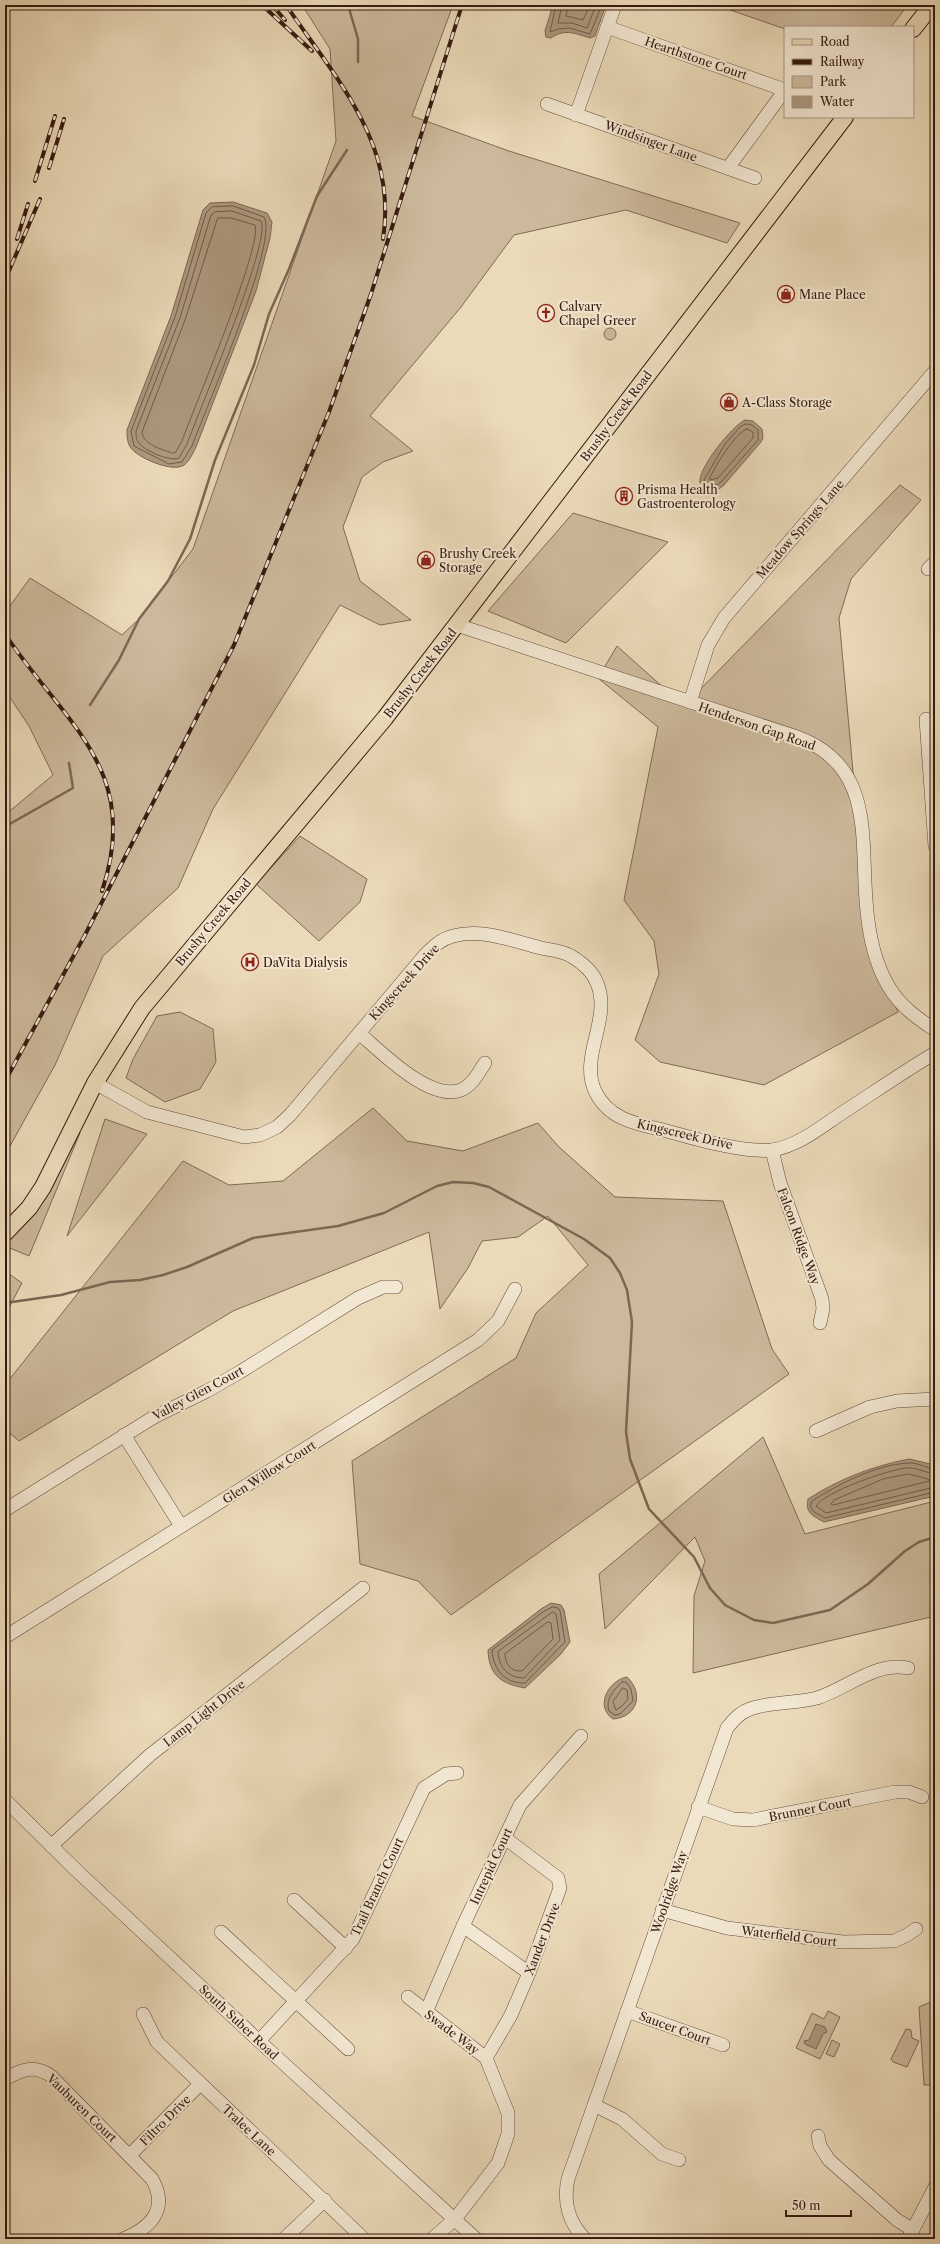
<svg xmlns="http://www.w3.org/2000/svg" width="940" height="2244" viewBox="0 0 940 2244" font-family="'Libre Caslon Text',serif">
	<rect width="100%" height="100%" fill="#ebdab9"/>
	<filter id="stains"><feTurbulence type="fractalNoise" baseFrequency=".005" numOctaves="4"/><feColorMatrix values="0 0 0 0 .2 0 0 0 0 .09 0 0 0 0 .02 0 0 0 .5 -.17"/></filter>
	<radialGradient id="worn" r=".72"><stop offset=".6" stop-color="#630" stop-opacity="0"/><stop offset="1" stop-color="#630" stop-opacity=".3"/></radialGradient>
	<g fill="#ccb99c" stroke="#816a56">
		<path d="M302,5h151l-41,111 97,35 231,72 -13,20 -101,-33 -112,25 -53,72 -91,109 43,35 -30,11 -21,15 -19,50 17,54 51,39 -31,5 -40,-20 -127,204 -35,79 -75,68 -48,109 -50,90v-340l48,-40 -24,-49 -24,-36v-77l25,-35 92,57 17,-16 54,-70 143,-408 -6,-92z"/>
		<path d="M716,5h192l-17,22h-106v2z"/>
		<circle cx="610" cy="334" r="6"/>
		<path d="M900,485l21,15 -70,79 -12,39 29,317 30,77 -134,73 -104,-23 -25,-22 24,-66 -5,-33 -30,-41 34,-173 -60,-49 19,-32 67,60z"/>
		<path d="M573,513l95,29 -102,101 -78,-32z"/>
		<path d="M300,836l67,43 -7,23 -41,39 -63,-57z"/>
		<path d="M180,1012l33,17 3,33 -16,27 -35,13 -39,-24 7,-19 24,-43z"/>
		<path d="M373,1108l34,33 56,10 75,-28 20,23 57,51 108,4 49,148 17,25 -338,241 -33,-34 -58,-17 -8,-103 164,-103 20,-45 52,-48 -40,-49 -30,21 -36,4 -14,27 -28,41 -11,-77 -196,79 -214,130 -14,-12v-44l178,-224 46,24 54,-4z"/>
		<path d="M105,1119l42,15 -80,102z"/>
		<path d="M80,1133l-51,123 -24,-10v-3l30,-31z"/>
		<path d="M5,1271l17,12 -17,32z"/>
		<path d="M763,1437l42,97 130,-33v115l-242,57 1,-77 11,-35 -10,-24 -90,92 -6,-55z"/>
		<path d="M935,2000v85h-11l-5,-78z"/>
		<path d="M828,2011l12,6 -20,42 -24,-11 16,-35 12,6z"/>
		<path d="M906,2029l5,1 1,8 7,3 -12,26 -14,-5 -2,-3z"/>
		<path d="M832,2040l8,4 -6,13 -8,-3z"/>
	</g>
	<g fill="#ad997f" stroke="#7d6652">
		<path d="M553,5h53l-11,31 -5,2c-14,-4 -25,-10 -39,0l-5,-1 -1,-6z"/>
		<path d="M233,202l34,11 5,9 -2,16 -14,53 -60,156c-3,6 -7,15 -12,18 -11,8 -46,-7 -53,-17 -4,-5 -4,-12 -4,-18l44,-114 32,-106 7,-7z"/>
		<path d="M745,420l8,1 9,8 1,9 -2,4 -37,43 -5,4h-12l-7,-6c-3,-14 33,-58 45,-63z"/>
		<path d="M909,1459l26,6v31l-111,26c-11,-6 -19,-9 -16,-23 31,-20 65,-33 101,-40z"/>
		<path d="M551,1603l10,2 3,5 6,32 -9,12 -36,34c-23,-4 -36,-12 -37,-38l53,-41z"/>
		<path d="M627,1677c17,16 11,40 -14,42 -19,-13 -4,-39 14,-42z"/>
		<path d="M816,2024l9,3 2,5 -4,2 -7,15 -11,-5 -1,-3 5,-1z"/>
	</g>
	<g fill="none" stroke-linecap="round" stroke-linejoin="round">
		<g stroke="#725a47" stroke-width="1">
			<path d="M556,5l-6,27 8,-3 12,-1 20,6 12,-29"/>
			<path d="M562,5l-4,18h14l15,5 9,-23"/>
			<path d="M568,5l-2,11 17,4 7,-15"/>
			<path d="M233,206l31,11c15,25 -59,193 -72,229l-10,16 -13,2 -35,-18 -3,-15 44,-114 31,-104 6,-6z"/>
			<path d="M232,211l29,10c11,19 -63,192 -74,223l-8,14c-9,4 -34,-7 -40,-15 -3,-3 -3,-7 -3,-12l44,-113 31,-103 4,-3z"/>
			<path d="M218,218h13l24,7c8,20 -62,185 -73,216l-7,12h-3c-10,-4 -29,-8 -30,-21l43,-112z"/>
			<path d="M746,424l6,1 6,5v10l-37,42 -4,3h-9l-4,-5 21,-36 15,-17z"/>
			<path d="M747,429l6,3v6l-35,40 -8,2v-3c7,-13 24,-43 37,-48z"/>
			<path d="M935,1469c-9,-1 -19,-7 -27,-6 -33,2 -69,21 -96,38l-2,5 4,6 11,6 110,-26"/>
			<path d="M909,1474l19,5 1,2 -96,24 -2,-1 3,-4 49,-21z"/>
			<path d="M935,1474c-9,-1 -19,-7 -28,-6 -17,1 -83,24 -91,38l10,7 109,-26"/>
			<path d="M553,1607l5,1 2,3 5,31 -40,41c-20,1 -32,-14 -33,-33l51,-38z"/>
			<path d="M553,1612l3,2 4,26 -36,38c-16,0 -25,-11 -26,-26z"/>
			<path d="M548,1622l3,1 2,16 -31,32c-11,1 -17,-7 -17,-17z"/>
			<path d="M622,1682h4l5,7 2,12 -13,13 -5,1 -6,-4c-4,-12 5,-21 13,-29z"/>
			<path d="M623,1688l4,2 1,9 -6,7 -6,4 -3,-8z"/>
		</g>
		<g stroke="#7d6652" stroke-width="2.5">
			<path d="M348,5l10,34v23"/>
			<path d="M90,705l29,-45 20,-41 29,-38 22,-42 25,-79 39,-95 15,-51 20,-45 28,-73 30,-46"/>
			<path d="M5,829l3,-4 65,-37 -4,-25"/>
			<path d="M5,1303l56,-8 49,-13 30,-2 23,-5 24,-8 66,-29 85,-12 46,-13 53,-27 16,-4 20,1 16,4 95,52 26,19 10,15 7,17 5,32 -6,110 4,27 19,50 45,48 16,31 15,17 29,15 19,3 57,-13 38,-26 37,-33 14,-9 16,-5"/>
		</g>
		<g stroke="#634a3a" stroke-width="14">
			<g id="minor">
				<path d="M607,27l178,63"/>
				<path d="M547,104l208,74"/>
				<path d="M576,115l38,-107"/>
				<path d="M728,168l57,-78"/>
				<path d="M928,569l7,-7"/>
				<path d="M457,625l340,112c76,28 64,97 69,163 2,30 7,61 23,87 11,19 28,31 46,43"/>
				<path d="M690,702l18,-57 16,-27 211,-247"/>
				<path d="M926,719l9,127"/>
				<path d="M359,1033c22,19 71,69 102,57 12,-5 17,-17 24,-27"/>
				<path d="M95,1083l52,29 97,25 16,-2 17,-8 13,-12 135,-160c8,-8 16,-16 28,-19 29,-8 60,5 88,12 9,2 21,3 30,8 10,6 22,16 26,27 15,36 -18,73 -2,108 13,28 41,33 68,39 30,8 79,23 109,20 26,-4 49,-23 70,-37 31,-20 61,-41 93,-60"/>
				<path d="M772,1150l8,33 42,116 1,10 -3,14"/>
				<path d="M816,1431l54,-24 27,-6 38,-2"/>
				<path d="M124,1435l57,91"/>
				<path d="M5,1510l149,-93 53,-26 33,-19 118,-74 25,-11h13"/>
				<path d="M5,1637l473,-297 20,-19 17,-32"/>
				<path d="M5,1800l71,70 183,171 217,198"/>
				<path d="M698,1807l35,12 20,1 142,-28h14l13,5"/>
				<path d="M51,1846l99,-91 213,-167"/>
				<path d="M294,1900l52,48"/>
				<path d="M662,1910l65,18 116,14 51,-1 13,-6 9,-6"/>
				<path d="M463,1926l66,47"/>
				<path d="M221,1932l127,117"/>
				<path d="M408,1997l78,61 22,55v21l-10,29 -43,56 -23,20"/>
				<path d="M627,2011l96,34"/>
				<path d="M426,2012l37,-86 57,-121 61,-69"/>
				<path d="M143,2014l14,28 207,197"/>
				<path d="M259,2041l94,-102 71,-151 22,-14 11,-1"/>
				<path d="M486,2058l25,-43 18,-42 31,-85 -2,-10 -53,-40"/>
				<path d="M7,2078c16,-9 28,-13 44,-2l101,103c17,30 -1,49 -29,60"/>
				<path d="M594,2105l28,14 40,35 17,6"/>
				<path d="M818,2136l2,10 9,14 68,60 16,10"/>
				<path d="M130,2155l70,-71"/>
				<path d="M284,2239l41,-39"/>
				<path d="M585,2239c-16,-16 -22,-37 -17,-60l159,-451c6,-8 14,-16 23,-19 21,-8 45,-5 67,-11 29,-9 59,-37 91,-30"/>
				<path d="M908,2239l27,-52"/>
			</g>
		</g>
		<g stroke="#361a0f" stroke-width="18">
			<g id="major">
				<path d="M913,29l19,-24"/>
				<path d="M5,1233l24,-25 14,-21 52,-104 47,-75 243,-290 460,-601"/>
			</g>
		</g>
		<use href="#minor" stroke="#f2e7d2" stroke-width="13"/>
		<use href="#major" stroke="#ebdab9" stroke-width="16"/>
		<g stroke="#361a0f" stroke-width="4">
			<g id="rail">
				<path d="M262,5l50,46"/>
				<path d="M272,5l13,15"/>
				<path d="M286,5c50,74 112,139 97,234"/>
				<path d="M49,168l15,-49"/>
				<path d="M35,181l20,-65"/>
				<path d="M17,239l11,-35"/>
				<path d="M5,280l35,-81"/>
				<path d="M5,634c59,89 138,136 97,257"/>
				<path d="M5,1081l80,-146 149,-290 95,-233 42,-118 91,-289"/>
			</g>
		</g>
		<use href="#rail" stroke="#f2e7d2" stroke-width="2.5" stroke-dasharray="8" stroke-linecap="butt"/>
	</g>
	<defs>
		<g id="shop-ring" transform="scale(0.9)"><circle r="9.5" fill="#f2e7d2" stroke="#8f2418" stroke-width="1.5"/><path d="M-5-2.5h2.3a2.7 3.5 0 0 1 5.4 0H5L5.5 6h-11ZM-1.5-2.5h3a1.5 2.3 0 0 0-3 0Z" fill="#8f2418"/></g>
		<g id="church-ring" transform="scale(0.9)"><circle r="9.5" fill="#f2e7d2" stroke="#8f2418" stroke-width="1.5"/><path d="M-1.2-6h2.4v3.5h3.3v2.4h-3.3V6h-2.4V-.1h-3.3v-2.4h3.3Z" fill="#8f2418"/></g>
		<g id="building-ring" transform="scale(0.9)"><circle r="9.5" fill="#f2e7d2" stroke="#8f2418" stroke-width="1.5"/><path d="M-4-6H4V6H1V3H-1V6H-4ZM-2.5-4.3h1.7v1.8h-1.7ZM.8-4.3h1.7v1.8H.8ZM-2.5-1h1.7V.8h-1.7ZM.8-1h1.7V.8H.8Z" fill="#8f2418"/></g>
		<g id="hospital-ring" transform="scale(0.9)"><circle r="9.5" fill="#f2e7d2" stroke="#8f2418" stroke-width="1.5"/><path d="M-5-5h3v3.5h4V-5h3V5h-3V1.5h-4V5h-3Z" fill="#8f2418"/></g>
	</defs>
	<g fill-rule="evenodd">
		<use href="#shop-ring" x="786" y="294"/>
		<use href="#church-ring" x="546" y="313"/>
		<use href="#shop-ring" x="729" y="402"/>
		<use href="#building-ring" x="624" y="496"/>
		<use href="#shop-ring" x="426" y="560"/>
		<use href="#hospital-ring" x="250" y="962"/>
	</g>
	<g text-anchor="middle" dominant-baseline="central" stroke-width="4" stroke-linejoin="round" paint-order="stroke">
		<g font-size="12" fill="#361a0f" stroke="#f2e7d2">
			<text transform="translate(696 58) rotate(19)">Hearthstone Court</text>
			<text transform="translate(651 141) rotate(20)">Windsinger Lane</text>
			<text transform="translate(616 416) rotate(-53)">Brushy Creek Road</text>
			<text transform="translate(800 529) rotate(-49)">Meadow Springs Lane</text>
			<text transform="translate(420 673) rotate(-52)">Brushy Creek Road</text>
			<text transform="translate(757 726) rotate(19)">Henderson Gap Road</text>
			<text transform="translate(213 922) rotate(-50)">Brushy Creek Road</text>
			<text transform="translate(404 982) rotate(-48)">Kingscreek Drive</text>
			<text transform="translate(685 1134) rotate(13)">Kingscreek Drive</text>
			<text transform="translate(799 1236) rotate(70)">Falcon Ridge Way</text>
			<text transform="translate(198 1393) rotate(-28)">Valley Glen Court</text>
			<text transform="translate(269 1472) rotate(-32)">Glen Willow Court</text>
			<text transform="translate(204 1713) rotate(-38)">Lamp Light Drive</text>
			<text transform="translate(810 1809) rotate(-11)">Brunner Court</text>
			<text transform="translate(491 1866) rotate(-65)">Intrepid Court</text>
			<text transform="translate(377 1887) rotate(-65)">Trail Branch Court</text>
			<text transform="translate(669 1892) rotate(-71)">Woolridge Way</text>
			<text transform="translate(789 1936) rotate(7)">Waterfield Court</text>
			<text transform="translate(542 1939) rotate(-69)">Xander Drive</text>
			<text transform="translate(239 2022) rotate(43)">South Suber Road</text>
			<text transform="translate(675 2028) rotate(20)">Saucer Court</text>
			<text transform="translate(452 2032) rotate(37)">Swade Way</text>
			<text transform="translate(82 2108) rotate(44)">Vauburen Court</text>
			<text transform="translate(165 2120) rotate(-45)">Filtro Drive</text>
			<text transform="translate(249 2130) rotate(43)">Tralee Lane</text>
		</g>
		<g font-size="12" fill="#361a0f" stroke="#f2e7d2" text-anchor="start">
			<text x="799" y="294">Mane Place</text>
			<text x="559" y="306">Calvary<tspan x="559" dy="14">Chapel Greer</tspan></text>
			<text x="742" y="402">A-Class Storage</text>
			<text x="637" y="489">Prisma Health<tspan x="637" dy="14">Gastroenterology</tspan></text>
			<text x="439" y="553">Brushy Creek<tspan x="439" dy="14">Storage</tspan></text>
			<text x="263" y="962">DaVita Dialysis</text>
		</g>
	</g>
	<rect width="940" height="2244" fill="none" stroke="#ebdab9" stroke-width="20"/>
	<rect x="6" y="6" width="928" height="2232" fill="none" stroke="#361a0f" stroke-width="2"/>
	<rect x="10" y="10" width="920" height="2224" fill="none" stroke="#361a0f"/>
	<rect x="784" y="26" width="130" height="92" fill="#f2e7d2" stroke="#a79584"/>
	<rect x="792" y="39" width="20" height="6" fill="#ebdab9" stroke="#a79584"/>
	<text x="820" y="46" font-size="12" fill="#361a0f">Road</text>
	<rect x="792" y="59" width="20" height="6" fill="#361a0f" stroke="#a79584"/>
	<text x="820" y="66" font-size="12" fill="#361a0f">Railway</text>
	<rect x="792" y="76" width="20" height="12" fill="#ccb99c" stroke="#a79584"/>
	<text x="820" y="86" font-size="12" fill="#361a0f">Park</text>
	<rect x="792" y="96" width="20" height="12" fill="#ad997f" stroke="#a79584"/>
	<text x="820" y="106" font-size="12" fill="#361a0f">Water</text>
	<path d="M786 2210v6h65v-6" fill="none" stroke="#361a0f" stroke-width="2"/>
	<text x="792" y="2210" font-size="12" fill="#361a0f" stroke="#f2e7d2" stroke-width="3" paint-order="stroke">50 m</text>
	<rect width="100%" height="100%" filter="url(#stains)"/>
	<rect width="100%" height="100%" fill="url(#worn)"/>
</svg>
